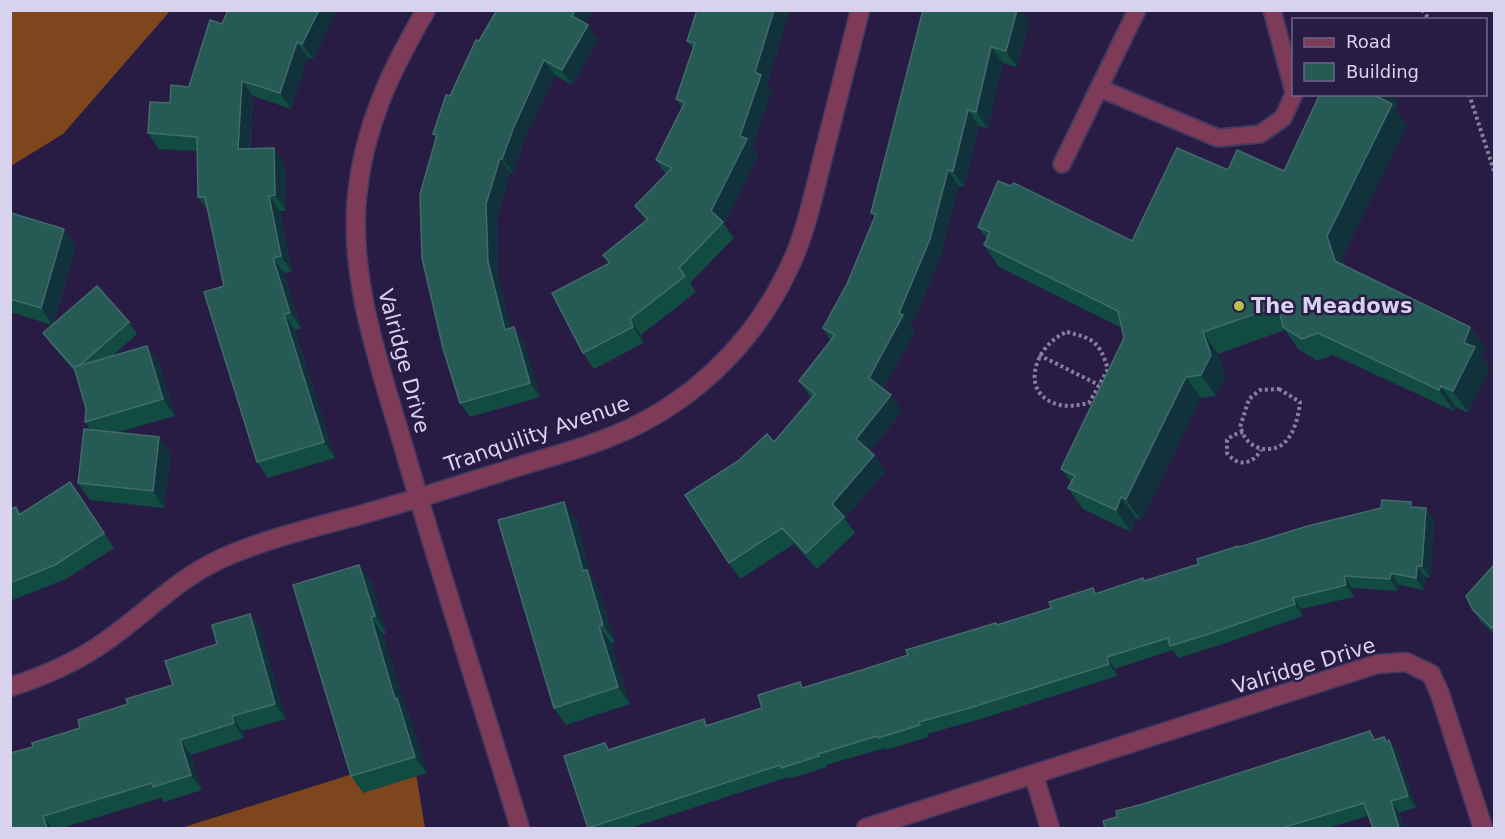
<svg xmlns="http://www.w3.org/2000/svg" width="1505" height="839" viewBox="0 0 1505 839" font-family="'DejaVu Sans',sans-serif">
	<rect width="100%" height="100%" fill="#281c45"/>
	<g fill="#7d461c">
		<path d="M11,10h159v1l-107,123 -52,32z"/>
		<path d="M413,755l12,73h-244z"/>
	</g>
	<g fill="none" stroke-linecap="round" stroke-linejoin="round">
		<g stroke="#443960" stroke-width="20">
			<g id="lane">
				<path d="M1272,10l22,82"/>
				<path d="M1099,88l119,50 42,-4 23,-16 11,-24"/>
				<path d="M1062,164l75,-154"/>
			</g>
		</g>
		<g stroke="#443960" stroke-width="21">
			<g id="street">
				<path d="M426,10c-35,60 -62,116 -69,186 -8,88 24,172 48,256 37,126 77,251 115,376"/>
				<path d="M10,687c34,-11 67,-25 96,-46 46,-32 75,-68 131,-89 42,-17 87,-27 130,-39 51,-14 102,-31 153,-47 29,-9 61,-17 90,-29 77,-30 141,-90 177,-165 17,-33 25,-71 34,-107 13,-51 26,-103 39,-155"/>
				<path d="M1034,776l16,52"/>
				<path d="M866,828l511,-164 29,-2 25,12 9,20 43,134"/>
			</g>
		</g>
		<g stroke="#877fa0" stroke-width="4" stroke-dasharray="3 3" stroke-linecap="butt">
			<path d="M1422,10l8,10"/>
			<path d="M1469,94l25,77"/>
			<path d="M1067,332c28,7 32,10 41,37l-19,34c-10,2 -19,4 -29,2 -43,-10 -25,-61 7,-73z"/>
			<path d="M1039,355l60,30"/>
			<path d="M1279,389l21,13c-2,19 -9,47 -32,47 -7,1 -16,-3 -21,-9 -3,-3 -5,-9 -7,-13l9,-28 11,-9z"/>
			<path d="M1243,432l-10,3 -6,5v13c11,14 25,12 34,-3"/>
		</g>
		<use href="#lane" stroke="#7d3b58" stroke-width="16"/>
		<use href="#street" stroke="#7d3b58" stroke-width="18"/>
	</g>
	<g fill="#114b42">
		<path d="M337,10l-24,50 -5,-3 -17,52 -38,-13 -3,53 35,15 1,47h-6l12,61 -8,1 17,55 -6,2 40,128 -67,20 -11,-16 -33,-176 -15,-74 -11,-15 -1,-46 -38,-2 -11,-16 22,-30 19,-16 33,-63z"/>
		<path d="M790,10l-23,74 5,6 -20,57 6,8 -34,69 10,14 -44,45 6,9 -55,43 3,8 -50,26 -11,-16 26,-89 -6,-9 43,-34 -11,-15 31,-32 -10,-14 26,-53 -6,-8 17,-50 -6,-8z"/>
		<path d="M923,10l107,11 -13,46 -14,-4 -15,65 -9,-2 -15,61 -5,-1 -18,70 -30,71 4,4 -32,58 19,22 -32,40 4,4 11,16 -40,48 10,14 -38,36 -23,-25 -54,35 -11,-16 45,-121 37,-44 -12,-17 32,-40 -8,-13 24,-44 28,-66 -4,-5z"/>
		<path d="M585,24l13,16 -26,45 -17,-10 -32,68 -10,30 -3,-1 -13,46 1,59 13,51 13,14 16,55 -70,20 -10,-14 -24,-264 -3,-5 17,-38 29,-55z"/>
		<path d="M1320,94h71l7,10 -2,6 11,16 -65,132 3,8 125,61 15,21 -3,9 8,11 -22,45 -12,-6 -2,4 -121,-56 -16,6 -19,-12 -13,-19 -67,24 8,22 -10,20 -15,2 -60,123 -5,-3 -5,14 -48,-23 -15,-21 3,-6 -10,-13 63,-131 -2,-10 -123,-61 -15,-22 3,-6 -9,-12 154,14 96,-71 56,1z"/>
		<path d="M10,216l54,13 12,17 -23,78 76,-2 8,12 -25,22 47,7 16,53 -56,16 52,22 -7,54 -74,-8 -12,-17 12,-54 -5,-7 1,-14 -10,-35 -25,-29 -8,-11 9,-8 -42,-13z"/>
		<path d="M80,496l34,52 -48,31 -56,22v-92l6,-2 5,7z"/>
		<path d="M1414,507l20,13 -4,58 -5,-1 -1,13 -25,-5 -1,6 -46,-3 2,9 -53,12 2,7 -83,29 -42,13 -5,-8 -58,19 2,7 -133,42 -57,16 1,3 -42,13 -1,-2 -59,17 1,2 -38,12 -1,-2 -157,51h-43l17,-85 5,7 94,-31 4,7 54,-18 42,-21 58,-17 136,-45 98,-31 49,-13 54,-17 40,-17z"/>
		<path d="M576,519l16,60 6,8 17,55 -4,1 19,61 -64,21 -12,-17z"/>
		<path d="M1494,565v69l-13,-12 -8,-12z"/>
		<path d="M371,582l15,51 -3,1 23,76 3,5 18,58 -64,20 -12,-17z"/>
		<path d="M250,614l10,15 26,90 -44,12 2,7 -53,17 11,35 -38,12 -3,-4 -99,30h-52l23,-81 47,-19 48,-24 45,-19z"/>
		<path d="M1376,739l11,2 2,-1 8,12 19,55 -17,6 5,15h-31l-5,-12 -40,12h-223l12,-11 26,-13z"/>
	</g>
	<g fill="#11323b">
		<path d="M319,10h18l-24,50 -11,-16z"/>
		<path d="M575,10h18l-11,20 -10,-14z"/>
		<path d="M774,10h16l-23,74 5,6 -20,57 6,8 -34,69 -13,-13 29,-75 15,-64z"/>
		<path d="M1017,10h5l8,11 -13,46 -11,-16z"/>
		<path d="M588,25l10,15 -26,45 -10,-15z"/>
		<path d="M297,42l11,15 -17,52 -11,-16z"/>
		<path d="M991,47l12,16 -15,65 -12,-16z"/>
		<path d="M544,60l11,15 -32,68 -10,30 -11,-14 11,-30z"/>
		<path d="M242,81l11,15 -5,68 -10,-15z"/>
		<path d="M1379,94h12l7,10 -2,6 11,16 -65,132 8,25 -15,-22 -8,-25z"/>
		<path d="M968,110l11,16 -15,61 -11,-16z"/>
		<path d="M274,148l11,16 1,47 -11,-16z"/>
		<path d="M500,158l10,14 -13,46 1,59 17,68 -10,-15 -17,-68 -2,-58z"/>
		<path d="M948,170l11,16 -18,70 -30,71 4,4 -35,63 -11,-16 30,-65z"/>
		<path d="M269,196l11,15 12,61 -11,-16z"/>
		<path d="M64,229l12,17 -24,79 -11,-17z"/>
		<path d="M273,258l11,15 17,55 -11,-15z"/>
		<path d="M284,314l11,16 40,128 -11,-16z"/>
		<path d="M630,319l11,16 3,8 -11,-16z"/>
		<path d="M514,327l10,15 16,55 -10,-14z"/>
		<path d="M1470,327l15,21 -3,9 8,11 -22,45 -15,-22 11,-48z"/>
		<path d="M1203,332l15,22 8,22 -10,20 -15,-21z"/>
		<path d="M147,346l12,17 16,53 -12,-17z"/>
		<path d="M1186,377l15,21 -60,123 -15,-22z"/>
		<path d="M1441,386l15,21 -2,4 -15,-21z"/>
		<path d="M891,395l11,16 -35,44 -11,-16z"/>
		<path d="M159,437l12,17 -7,54 -11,-17z"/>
		<path d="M874,455l11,16 -40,48 -13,-15z"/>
		<path d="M1121,497l15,21 -5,14 -15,-22z"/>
		<path d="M564,502l12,17 16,60 6,8 17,55 -12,-17 -20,-54z"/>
		<path d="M1426,508l8,12 -4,58 -8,-12z"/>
		<path d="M359,565l12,17 15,51 -11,-17z"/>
		<path d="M1417,566l8,11 -1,13 -8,-12z"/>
		<path d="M1391,573l8,12 -1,6 -8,-12z"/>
		<path d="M1344,576l8,12 2,9 -8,-12z"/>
		<path d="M1293,598l8,11 2,7 -8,-12z"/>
		<path d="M250,614l10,15 26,90 -11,-15z"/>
		<path d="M371,617l12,17 23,76 3,5 18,58 -12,-16 -20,-58z"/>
		<path d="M599,626l12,17 19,61 -12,-17z"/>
		<path d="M1107,657l8,12 2,7 -8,-12z"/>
		<path d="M232,716l10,15 2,7 -10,-15z"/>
		<path d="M1384,737l7,10 -2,-7 8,12 19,55 -8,-11z"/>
		<path d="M180,740l11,15 11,35 -11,-15z"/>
		<path d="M1391,801l8,12 5,15h-5z"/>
		<path d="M43,816l9,12h-5z"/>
	</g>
	<g fill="#265a54" stroke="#426c6c" stroke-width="1.5">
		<path d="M228,10h91l-17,34 -5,-2 -17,51 -38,-12 -4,68 36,-1 1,47 -6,1 12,60 -8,2 17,55 -6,1 40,128 -67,20 -53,-170 20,-6 -19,-89h-7l-1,-60 -49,-4 2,-31 20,1 1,-18 18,2 21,-67 12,4z"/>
		<path d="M497,10h78l-3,6 16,9 -26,45 -18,-10 -31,69 -11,30 -2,-1 -14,46 2,58 17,68 9,-3 16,56 -70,20 -17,-55 -21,-90 -2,-64 17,-59 -4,-1 13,-39 4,1 26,-56 3,1z"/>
		<path d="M697,10h77l-19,62 6,3 -21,61 7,3 -36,72 12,11 -44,46 6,8 -55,43 3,8 -50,26 -31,-60 58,-30 -7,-8 45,-36 -13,-13 37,-38 -16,-8 29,-58 -9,-3 19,-56 -8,-2z"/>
		<path d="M923,10h94l-11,41 -15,-4 -15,65 -8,-2 -15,61 -5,-1 -18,69 -31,74 4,2 -34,63 22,17 -35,44 18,16 -42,49 12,13 -38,36 -24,-25 -53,35 -44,-68 53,-34 29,-27 7,8 41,-48 -16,-13 36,-46 -12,-7 24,-44 29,-70 -5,-1z"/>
		<path d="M1320,94h59l-1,3 14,7 -65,132 8,25 135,66 -6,16 11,4 -22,44 -12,-5 -2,4 -121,-57 -16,6 -19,-12 -5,-21 -75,26 8,23 -10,20 -15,2 -60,122 -5,-2 -5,13 -48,-22 7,-12 -14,-7 63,-131 -6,-27 -134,-66 6,-13 -12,-5 20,-46 13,5 3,-3 118,58 45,-93 51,22 9,-20 47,21z"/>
		<path d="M11,213l53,16 -23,79 -31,-9z"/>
		<path d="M97,286l32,36 -49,43 -6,2 1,2 -32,-36z"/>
		<path d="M147,346l16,53 -78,23 1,-14 -12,-41z"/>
		<path d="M84,429l75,8 -6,54 -75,-8z"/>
		<path d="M70,482l34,51 -49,32 -45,18v-74l6,-2 3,8z"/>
		<path d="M1382,500l29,2v5l15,1 -4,58h-5l-1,12 -25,-5 -1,6 -46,-3 2,9 -53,13 2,6 -83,29 -42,13 -2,-8 -61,19 2,7 -133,42 -57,16 1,3 -42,13 -1,-2 -59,18 1,2 -38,12 -1,-3 -192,63 -24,-72 41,-13 3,7 96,-31 2,7 56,-18 -4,-13 42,-13 2,6 60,-18 46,-15 -2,-5 90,-27 1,2 54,-17 -2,-6 44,-14 2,6 48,-16 1,3 55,-17 -2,-5 41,-13 1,1 69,-21 73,-18z"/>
		<path d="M564,502l19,69 4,-1 16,55 -4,1 19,61 -64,21 -56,-188z"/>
		<path d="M359,565l16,51 -4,1 24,82 2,-1 18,59 -64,19 -58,-191z"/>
		<path d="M1494,565v60l-2,3 -19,-18 -7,-14z"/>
		<path d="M250,614l25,90 -43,12 2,7 -54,17 11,35 -38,12 -1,-4 -109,33 4,12h-37v-75l23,-6 -1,-4 48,-15 -2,-8 50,-16 -2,-5 47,-14 -8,-24 52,-17 -5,-19z"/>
		<path d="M1370,731l4,9 10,-3 2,5 3,-2 19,56 -17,5 8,27h-26l-9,-25 -82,25h-177l-2,-7 14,-4 -1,-6 27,-7z"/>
	</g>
	<circle fill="#b6c149" stroke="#281c45" stroke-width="2" cx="1239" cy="306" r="6"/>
	<g text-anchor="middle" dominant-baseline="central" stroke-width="5" stroke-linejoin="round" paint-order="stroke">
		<g font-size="21" font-weight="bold" fill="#d7d2ed" stroke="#281c45" text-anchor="start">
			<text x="1251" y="306">The Meadows</text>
		</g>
		<g font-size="21" fill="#d7d2ed" stroke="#281c45">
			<text transform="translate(404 361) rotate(75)">Valridge Drive</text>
			<text transform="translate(537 434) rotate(-19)">Tranquility Avenue</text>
			<text transform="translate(1304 666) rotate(-17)">Valridge Drive</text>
		</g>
	</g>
	<rect width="1505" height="839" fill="none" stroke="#d7d2ed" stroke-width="24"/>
	<rect x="1292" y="18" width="195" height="78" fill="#281c45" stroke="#6e6588" stroke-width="1.5"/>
	<rect x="1304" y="38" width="30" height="9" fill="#7d3b58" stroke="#6e6588" stroke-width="1.5"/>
	<text x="1346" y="48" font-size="18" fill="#d7d2ed">Road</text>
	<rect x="1304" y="63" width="30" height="18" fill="#265a54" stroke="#6e6588" stroke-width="1.5"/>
	<text x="1346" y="78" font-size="18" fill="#d7d2ed">Building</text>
</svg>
